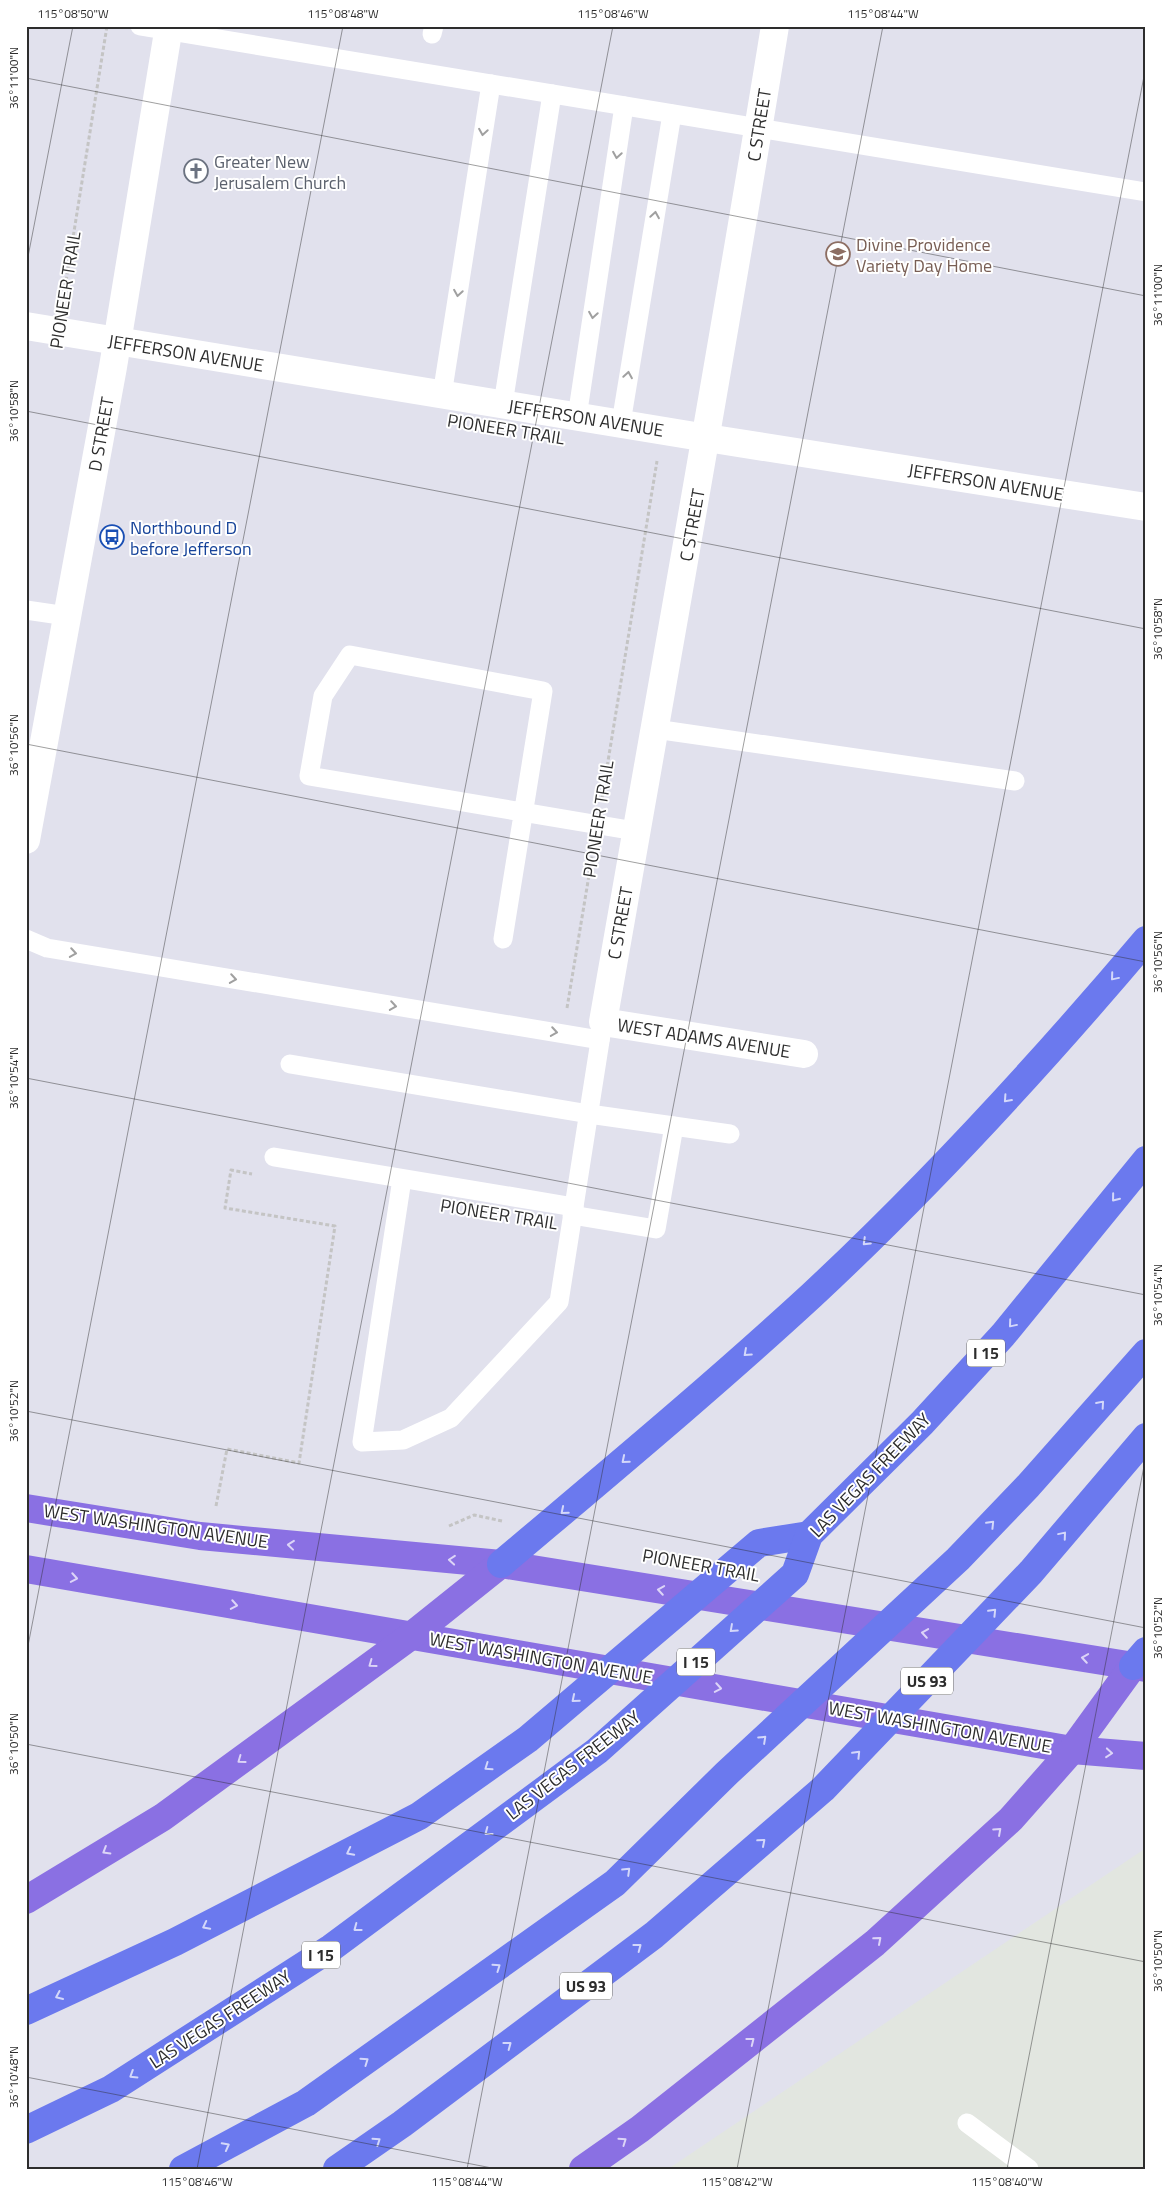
<svg xmlns="http://www.w3.org/2000/svg" width="1172" height="2195" viewBox="0 0 1172 2195" font-family="'Titillium Web',sans-serif">
	<rect width="100%" height="100%" fill="#e1e1ed"/>
	<path fill="#e2e6e0" d="M1146,1848v321h-478z"/>
	<g fill="none" stroke-linecap="round" stroke-linejoin="round">
		<g stroke="#c4c4c4" stroke-width="3" stroke-dasharray="4 2.5" stroke-linecap="butt">
			<path d="M63,300l44,-274"/>
			<path d="M602,798l55,-337"/>
			<path d="M567,1008l26,-157"/>
			<path d="M216,1506l11,-57 72,14 36,-237 -110,-18 6,-38 21,4"/>
			<path d="M449,1526l25,-11 28,6"/>
		</g>
		<g stroke="#fff" stroke-width="19">
			<path d="M140,26l1006,166"/>
			<path d="M432,34l2,-8"/>
			<path d="M442,395l49,-311"/>
			<path d="M503,404l49,-310"/>
			<path d="M577,417l47,-311"/>
			<path d="M621,423l51,-309"/>
			<path d="M26,610l41,6"/>
			<path d="M655,729l360,52"/>
			<path d="M26,939l21,9 553,92"/>
			<path d="M503,939l40,-248 -193,-36 -27,41 -14,80 326,55"/>
			<path d="M290,1064l299,50 141,20"/>
			<path d="M274,1157l300,50"/>
			<path d="M402,1179l-40,263 41,-2 48,-22 108,-116 44,-280"/>
			<path d="M572,1215l84,14 18,-103"/>
			<path d="M967,2123l62,46"/>
		</g>
		<g stroke="#fff" stroke-width="28">
			<path d="M775,26c-54,333 -114,664 -172,996l201,32"/>
			<path d="M26,326l681,112 439,69"/>
		</g>
		<path stroke="#fff" stroke-width="28" d="M26,840l87,-473 56,-341"/>
		<g stroke="#8a70e3" stroke-width="28">
			<path d="M26,1508l174,28 301,28 645,104"/>
			<path d="M26,1569l1046,181 74,6"/>
			<path d="M26,1900l137,-83 248,-181 90,-72"/>
			<path d="M583,2169l57,-40 235,-186 136,-124 61,-69 61,-84"/>
		</g>
		<g stroke="#6b79ee" stroke-width="28">
			<path d="M501,1564c104,-88 210,-176 311,-269 119,-111 229,-231 334,-355"/>
			<path d="M1133,1666l13,-15"/>
			<path d="M26,2011l149,-69 244,-126 109,-77 231,-196 50,-8"/>
			<path d="M26,2130l85,-41 220,-141 266,-197 198,-177 14,-39 113,-112 81,-88 143,-175"/>
			<path d="M183,2169l123,-66 309,-220 112,-110 231,-214 70,-73 118,-133"/>
			<path d="M337,2169l65,-45 252,-189 169,-146 208,-217 115,-135"/>
		</g>
	</g>
	<defs><path id="oneway-chevron" d="M-2-3.5L2.5 0L-2 3.5" fill="none" stroke-width="1.6" stroke-linecap="round" stroke-linejoin="round" transform="scale(1.25)"/></defs>
	<g stroke="#a0a0a0">
		<use href="#oneway-chevron" transform="translate(483 132) rotate(99)"/>
		<use href="#oneway-chevron" transform="translate(617 155) rotate(99)"/>
		<use href="#oneway-chevron" transform="translate(655 215) rotate(-81)"/>
		<use href="#oneway-chevron" transform="translate(458 293) rotate(99)"/>
		<use href="#oneway-chevron" transform="translate(593 315) rotate(99)"/>
		<use href="#oneway-chevron" transform="translate(628 375) rotate(-81)"/>
		<use href="#oneway-chevron" transform="translate(73 953) rotate(9)"/>
		<use href="#oneway-chevron" transform="translate(233 979) rotate(9)"/>
		<use href="#oneway-chevron" transform="translate(393 1006) rotate(9)"/>
		<use href="#oneway-chevron" transform="translate(554 1032) rotate(9)"/>
	</g>
	<g stroke="#d3d7fa">
		<use href="#oneway-chevron" transform="translate(1114 977) rotate(130)"/>
		<use href="#oneway-chevron" transform="translate(1007 1099) rotate(132)"/>
		<use href="#oneway-chevron" transform="translate(1115 1198) rotate(129)"/>
		<use href="#oneway-chevron" transform="translate(866 1242) rotate(136)"/>
		<use href="#oneway-chevron" transform="translate(1012 1324) rotate(130)"/>
		<use href="#oneway-chevron" transform="translate(747 1353) rotate(138)"/>
		<use href="#oneway-chevron" transform="translate(1101 1404) rotate(-49)"/>
		<use href="#oneway-chevron" transform="translate(625 1460) rotate(140)"/>
		<use href="#oneway-chevron" transform="translate(564 1511) rotate(140)"/>
		<use href="#oneway-chevron" transform="translate(991 1524) rotate(-46)"/>
		<use href="#oneway-chevron" transform="translate(1063 1535) rotate(-50)"/>
		<use href="#oneway-chevron" transform="translate(993 1612) rotate(-46)"/>
		<use href="#oneway-chevron" transform="translate(733 1629) rotate(138)"/>
		<use href="#oneway-chevron" transform="translate(575 1699) rotate(140)"/>
		<use href="#oneway-chevron" transform="translate(763 1739) rotate(-43)"/>
		<use href="#oneway-chevron" transform="translate(857 1754) rotate(-46)"/>
		<use href="#oneway-chevron" transform="translate(488 1767) rotate(145)"/>
		<use href="#oneway-chevron" transform="translate(488 1832) rotate(143)"/>
		<use href="#oneway-chevron" transform="translate(762 1842) rotate(-41)"/>
		<use href="#oneway-chevron" transform="translate(350 1852) rotate(153)"/>
		<use href="#oneway-chevron" transform="translate(627 1871) rotate(-44)"/>
		<use href="#oneway-chevron" transform="translate(206 1926) rotate(153)"/>
		<use href="#oneway-chevron" transform="translate(357 1928) rotate(143)"/>
		<use href="#oneway-chevron" transform="translate(638 1947) rotate(-37)"/>
		<use href="#oneway-chevron" transform="translate(497 1967) rotate(-35)"/>
		<use href="#oneway-chevron" transform="translate(59 1996) rotate(156)"/>
		<use href="#oneway-chevron" transform="translate(508 2045) rotate(-37)"/>
		<use href="#oneway-chevron" transform="translate(365 2061) rotate(-35)"/>
		<use href="#oneway-chevron" transform="translate(133 2075) rotate(148)"/>
		<use href="#oneway-chevron" transform="translate(377 2141) rotate(-34)"/>
		<use href="#oneway-chevron" transform="translate(226 2146) rotate(-28)"/>
	</g>
	<g stroke="#dcd4f7">
		<use href="#oneway-chevron" transform="translate(291 1545) rotate(-174)"/>
		<use href="#oneway-chevron" transform="translate(452 1560) rotate(-175)"/>
		<use href="#oneway-chevron" transform="translate(74 1578) rotate(10)"/>
		<use href="#oneway-chevron" transform="translate(661 1590) rotate(-171)"/>
		<use href="#oneway-chevron" transform="translate(234 1605) rotate(10)"/>
		<use href="#oneway-chevron" transform="translate(925 1633) rotate(-171)"/>
		<use href="#oneway-chevron" transform="translate(1085 1658) rotate(-171)"/>
		<use href="#oneway-chevron" transform="translate(372 1664) rotate(144)"/>
		<use href="#oneway-chevron" transform="translate(718 1688) rotate(10)"/>
		<use href="#oneway-chevron" transform="translate(1109 1753) rotate(5)"/>
		<use href="#oneway-chevron" transform="translate(241 1760) rotate(144)"/>
		<use href="#oneway-chevron" transform="translate(998 1831) rotate(-42)"/>
		<use href="#oneway-chevron" transform="translate(106 1851) rotate(149)"/>
		<use href="#oneway-chevron" transform="translate(878 1940) rotate(-41)"/>
		<use href="#oneway-chevron" transform="translate(751 2041) rotate(-38)"/>
		<use href="#oneway-chevron" transform="translate(623 2141) rotate(-35)"/>
	</g>
	<path fill="none" stroke="#2d2d2d" stroke-width="1" stroke-opacity="0.45" d="M26,78l1120,218M26,267l47,-241M26,411l1120,218M26,744l1120,218M26,1078l1120,217M26,1411l1120,217M26,1656l317,-1630M26,1744l1120,218M26,2077l471,92M197,2169l416,-2143M467,2169l416,-2143M737,2169l409,-2103M1007,2169l139,-713"/>
	<defs>
		<g id="church-ring" transform="scale(1.25)"><circle r="9.5" fill="#fff" stroke="#6b7280" stroke-width="1.5"/><path d="M-1.2-6h2.4v3.5h3.3v2.4h-3.3V6h-2.4V-.1h-3.3v-2.4h3.3Z" fill="#6b7280"/></g>
		<g id="school-ring" transform="scale(1.25)"><circle r="9.5" fill="#fff" stroke="#8d6e63" stroke-width="1.5"/><path d="M0-5L7-2L0 1L-7-2ZM-4 1L0 2.5L4 1V4Q0 6-4 4Z" fill="#8d6e63"/></g>
		<g id="bus-ring" transform="scale(1.25)"><circle r="9.5" fill="#fff" stroke="#1a4fb4" stroke-width="1.5"/><path d="M-5-6H5V4H4V6H2V4H-2V6H-4V4H-5ZM-3.5-4V0h7V-4ZM-3.5 1.2v1.5H-2V1.2ZM2 1.2v1.5H3.5V1.2Z" fill="#1a4fb4"/></g>
	</defs>
	<g fill-rule="evenodd">
		<use href="#church-ring" x="196" y="171"/>
		<use href="#school-ring" x="838" y="254"/>
		<use href="#bus-ring" x="112" y="537"/>
	</g>
	<g text-anchor="middle" dominant-baseline="central" stroke-width="4" stroke-linejoin="round" paint-order="stroke">
		<g fill="#fff" stroke="#6c6c6c" stroke-width="1">
			<rect x="967" y="1339.5" width="38" height="27" rx="4"/>
			<rect x="677" y="1648.5" width="38" height="27" rx="4"/>
			<rect x="901" y="1667.5" width="52" height="27" rx="4"/>
			<rect x="302" y="1941.5" width="38" height="27" rx="4"/>
			<rect x="560" y="1972.5" width="52" height="27" rx="4"/>
		</g>
		<g font-size="16" font-weight="bold" fill="#2d2d2d">
			<text x="986" y="1353">I 15</text>
			<text x="696" y="1662">I 15</text>
			<text x="927" y="1681">US 93</text>
			<text x="321" y="1955">I 15</text>
			<text x="586" y="1986">US 93</text>
		</g>
		<g font-size="18" fill="#2d2d2d" stroke="#fff">
			<text transform="translate(759 125) rotate(-81)">C STREET</text>
			<text transform="translate(65 290) rotate(-81)">PIONEER TRAIL</text>
			<text transform="translate(186 353) rotate(9)">JEFFERSON AVENUE</text>
			<text transform="translate(586 418) rotate(9)">JEFFERSON AVENUE</text>
			<text transform="translate(506 429) rotate(9)">PIONEER TRAIL</text>
			<text transform="translate(101 434) rotate(-80)">D STREET</text>
			<text transform="translate(986 482) rotate(9)">JEFFERSON AVENUE</text>
			<text transform="translate(692 525) rotate(-80)">C STREET</text>
			<text transform="translate(598 819) rotate(-81)">PIONEER TRAIL</text>
			<text transform="translate(620 923) rotate(-80)">C STREET</text>
			<text transform="translate(704 1038) rotate(9)">WEST ADAMS AVENUE</text>
			<text transform="translate(499 1214) rotate(9)">PIONEER TRAIL</text>
			<text transform="translate(870 1475) rotate(-46)">LAS VEGAS FREEWAY</text>
			<text transform="translate(156 1526) rotate(8)">WEST WASHINGTON AVENUE</text>
			<text transform="translate(701 1565) rotate(10)">PIONEER TRAIL</text>
			<text transform="translate(541 1658) rotate(10)">WEST WASHINGTON AVENUE</text>
			<text transform="translate(940 1727) rotate(10)">WEST WASHINGTON AVENUE</text>
			<text transform="translate(573 1765) rotate(-38)">LAS VEGAS FREEWAY</text>
			<text transform="translate(220 2019) rotate(-33)">LAS VEGAS FREEWAY</text>
		</g>
		<g font-size="18" fill="#5b616d" stroke="#fff" text-anchor="start">
			<text x="214" y="161">Greater New<tspan x="214" dy="21">Jerusalem Church</tspan></text>
		</g>
		<g font-size="18" fill="#785e54" stroke="#fff" text-anchor="start">
			<text x="856" y="244">Divine Providence<tspan x="856" dy="21">Variety Day Home</tspan></text>
		</g>
		<g font-size="18" fill="#164399" stroke="#fff" text-anchor="start">
			<text x="130" y="527">Northbound D<tspan x="130" dy="21">before Jefferson</tspan></text>
		</g>
	</g>
	<rect width="1172" height="2195" fill="none" stroke="#ffffff" stroke-width="55"/>
	<rect x="28" y="28" width="1116" height="2140" fill="none" stroke="#2d2d2d" stroke-width="2"/>
	<g font-size="12" text-anchor="middle" fill="#2d2d2d">
		<text x="73" y="18">115°08'50"W</text>
		<text x="343" y="18">115°08'48"W</text>
		<text x="613" y="18">115°08'46"W</text>
		<text x="883" y="18">115°08'44"W</text>
		<text transform="translate(14 78) rotate(-90)" y="4">36°11'00"N</text>
		<text transform="translate(1158 295) rotate(-90)" y="4">36°11'00"N</text>
		<text transform="translate(14 411) rotate(-90)" y="4">36°10'58"N</text>
		<text transform="translate(1158 629) rotate(-90)" y="4">36°10'58"N</text>
		<text transform="translate(14 745) rotate(-90)" y="4">36°10'56"N</text>
		<text transform="translate(1158 962) rotate(-90)" y="4">36°10'56"N</text>
		<text transform="translate(14 1078) rotate(-90)" y="4">36°10'54"N</text>
		<text transform="translate(1158 1295) rotate(-90)" y="4">36°10'54"N</text>
		<text transform="translate(14 1411) rotate(-90)" y="4">36°10'52"N</text>
		<text transform="translate(1158 1628) rotate(-90)" y="4">36°10'52"N</text>
		<text transform="translate(14 1744) rotate(-90)" y="4">36°10'50"N</text>
		<text transform="translate(1158 1961) rotate(-90)" y="4">36°10'50"N</text>
		<text transform="translate(14 2077) rotate(-90)" y="4">36°10'48"N</text>
		<text x="197" y="2186">115°08'46"W</text>
		<text x="467" y="2186">115°08'44"W</text>
		<text x="737" y="2186">115°08'42"W</text>
		<text x="1007" y="2186">115°08'40"W</text>
	</g>
</svg>
